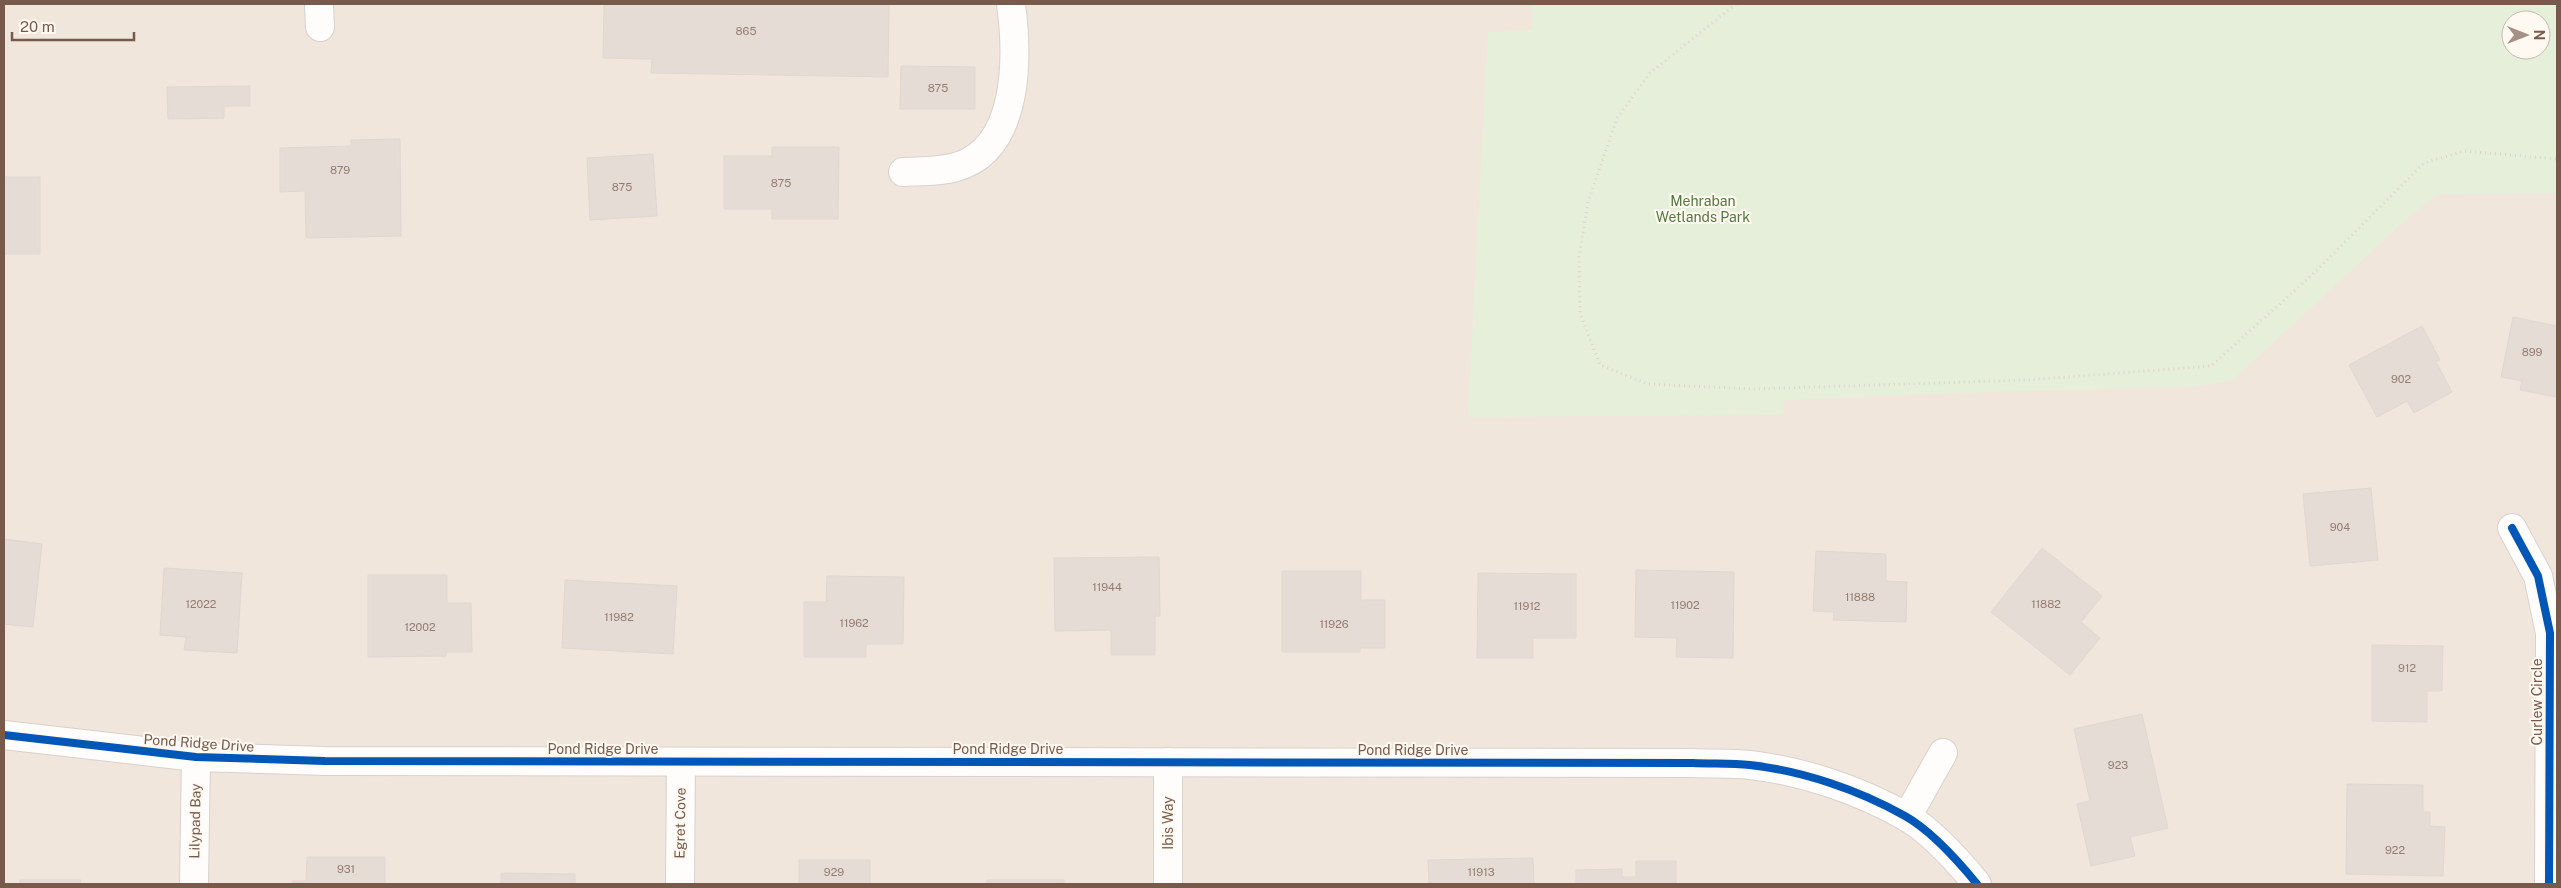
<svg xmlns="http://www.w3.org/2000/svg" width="2561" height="888" viewBox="0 0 2561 888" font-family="'Public Sans',sans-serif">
	<rect width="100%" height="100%" fill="#f9f4ee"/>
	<path fill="#f1e6dc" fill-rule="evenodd" d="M4,4h2553v880h-2553zM2511,20h30v30h-30z"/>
	<path fill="#e6efd9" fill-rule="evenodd" d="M1531,4h1026v189l-119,1 -31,25 -174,161 -39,7 -180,4 -230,9 -2,15 -314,2 20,-385 44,-2zM2511,20h30v30h-30z"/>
	<g fill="#e5dcd5" stroke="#e2d7d0">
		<path d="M604,4h285l-1,73 -237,-4 1,-14 -49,-1z"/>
		<path d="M901,66l74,1v42h-75z"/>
		<path d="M250,86v20h-26v12l-56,1 -1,-32z"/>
		<path d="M400,139l1,97 -95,2 -1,-47 -25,1v-44l71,-2v-6z"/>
		<path d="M772,147h67l-1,72h-66v-10h-48v-53h48z"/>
		<path d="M653,154l4,62 -67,4 -3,-62z"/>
		<rect x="4" y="177" width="36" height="77"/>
		<path d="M2513,317l44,9v71l-37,-7 2,-9 -21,-4z"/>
		<path d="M2422,326l18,34 -4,2 16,30 -38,21 -7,-12 -30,16 -28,-52z"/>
		<path d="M2371,488l7,72 -68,6 -7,-72z"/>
		<path d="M4,539l38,5 -9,83 -29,-3z"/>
		<path d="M2042,548l60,48 -21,26 19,16 -30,37 -79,-63z"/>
		<path d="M1816,551l70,3v27l21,1 -1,40 -73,-2 1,-8 -21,-1z"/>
		<path d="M1159,557l1,59h-5v39h-44v-25l-56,1 -1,-73z"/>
		<path d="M164,568l78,5 -5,80 -53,-3 2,-13 -26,-2z"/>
		<path d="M1636,570l98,2 -1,86 -57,-1 1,-19 -42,-1z"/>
		<path d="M1282,571h79v29h24v48h-25v4h-78z"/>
		<path d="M1478,573l98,1v64h-43v20h-56z"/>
		<path d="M368,575h79v28h24l1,49h-26v4l-78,1z"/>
		<path d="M827,576l77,1 -1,67h-37v13h-62v-55h22z"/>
		<path d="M565,580l112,6 -4,68 -111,-6z"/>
		<path d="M2372,645l71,1 -1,45h-15v31l-55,-1z"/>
		<path d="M2142,714l26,114 -38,9 5,19 -44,10 -14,-62 13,-3 -16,-72z"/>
		<path d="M2347,784l76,1v27h7v14l15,1 -2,49 -97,-2z"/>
		<path d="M307,857h78v27h-93v-3h14z"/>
		<path d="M1533,858l1,26h-105l-1,-24z"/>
		<rect x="799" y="860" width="71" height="24"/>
		<path d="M1636,861h40v23h-100v-14l46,-1v8h14z"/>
		<path d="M501,873l74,1v10h-74z"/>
		<path d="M20,880h61l-1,4h-60z"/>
		<rect x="987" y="880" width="77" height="4"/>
	</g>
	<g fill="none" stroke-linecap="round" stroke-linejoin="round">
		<g stroke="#d8d1cc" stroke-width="30">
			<g id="minor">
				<path d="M319,4l1,23"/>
				<path d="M903,172c17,-1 36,0 53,-5 64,-18 62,-111 55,-163"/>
				<path d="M2512,528l26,48 12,57 -1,251"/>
				<path d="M4,735l192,22 129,4 1368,2c19,1 38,0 57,2 53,6 109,25 155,51 25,14 54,46 72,68"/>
				<path d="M1907,817l36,-64"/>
				<path d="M194,884l2,-127"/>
				<path d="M680,884l1,-122"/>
				<path d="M1168,884v-122"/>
			</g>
		</g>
		<path stroke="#dbd3cf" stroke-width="3" stroke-dasharray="1 4" stroke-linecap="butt" d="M1736,4l-86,69 -33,45 -29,84 -9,55 1,56 20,52 48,19 105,5 274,-9 184,-14 103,-93 110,-110 41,-12 92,8"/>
		<use href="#minor" stroke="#fefdfc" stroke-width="28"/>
		<g stroke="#fff9f1" stroke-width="11">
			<g id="cycleway">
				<path d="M2512,528l26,48 12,57 -1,251"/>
				<path d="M4,735l192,22 129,4 1368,2c19,1 38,0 57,2 53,6 109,25 155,51 25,14 54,46 72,68"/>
			</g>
		</g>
		<use href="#cycleway" stroke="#0057b8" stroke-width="8"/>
	</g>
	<g text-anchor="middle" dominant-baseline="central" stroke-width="4" stroke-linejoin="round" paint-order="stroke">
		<g font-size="11" fill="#957c70">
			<text x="746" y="31">865</text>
			<text x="938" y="88">875</text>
			<text x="340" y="170">879</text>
			<text x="781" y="183">875</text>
			<text x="622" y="187">875</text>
			<text x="2532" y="352">899</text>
			<text x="2401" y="379">902</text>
			<text x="2340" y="527">904</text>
			<text x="1107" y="587">11944</text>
			<text x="1860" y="597">11888</text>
			<text x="201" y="604">12022</text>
			<text x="2046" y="604">11882</text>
			<text x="1685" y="605">11902</text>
			<text x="1527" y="606">11912</text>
			<text x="619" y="617">11982</text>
			<text x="854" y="623">11962</text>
			<text x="1334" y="624">11926</text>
			<text x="420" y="627">12002</text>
			<text x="2407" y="668">912</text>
			<text x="2118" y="765">923</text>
			<text x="2395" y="850">922</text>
			<text x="346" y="869">931</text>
			<text x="834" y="872">929</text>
			<text x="1481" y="872">11913</text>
		</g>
		<g font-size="14" fill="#537841" stroke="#fff9f1">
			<text x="1703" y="201">Mehraban<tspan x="1703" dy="16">Wetlands Park</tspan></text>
		</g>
		<g font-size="14" fill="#785a4c" stroke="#fff9f1">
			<text transform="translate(2537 702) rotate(-90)">Curlew Circle</text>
			<text transform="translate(199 743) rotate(4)">Pond Ridge Drive</text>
			<text x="603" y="749">Pond Ridge Drive</text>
			<text x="1008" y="749">Pond Ridge Drive</text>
			<text x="1413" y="750">Pond Ridge Drive</text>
			<text transform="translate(195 821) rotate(-89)">Lilypad Bay</text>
			<text transform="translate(680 823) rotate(-89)">Egret Cove</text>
			<text transform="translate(1168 823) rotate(-90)">Ibis Way</text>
		</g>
	</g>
	<rect width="2561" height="888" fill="none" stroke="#785a4c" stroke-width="10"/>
	<g transform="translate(2526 35) rotate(90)"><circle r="24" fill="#fff9f1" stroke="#c9b9af"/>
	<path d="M0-4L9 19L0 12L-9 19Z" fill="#a59085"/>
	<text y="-8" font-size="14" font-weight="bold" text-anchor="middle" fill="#785a4c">N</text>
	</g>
	<path d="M12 32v8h122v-8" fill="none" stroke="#785a4c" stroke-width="2.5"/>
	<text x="20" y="32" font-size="15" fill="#785a4c" stroke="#fff9f1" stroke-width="4" paint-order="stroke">20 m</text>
</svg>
